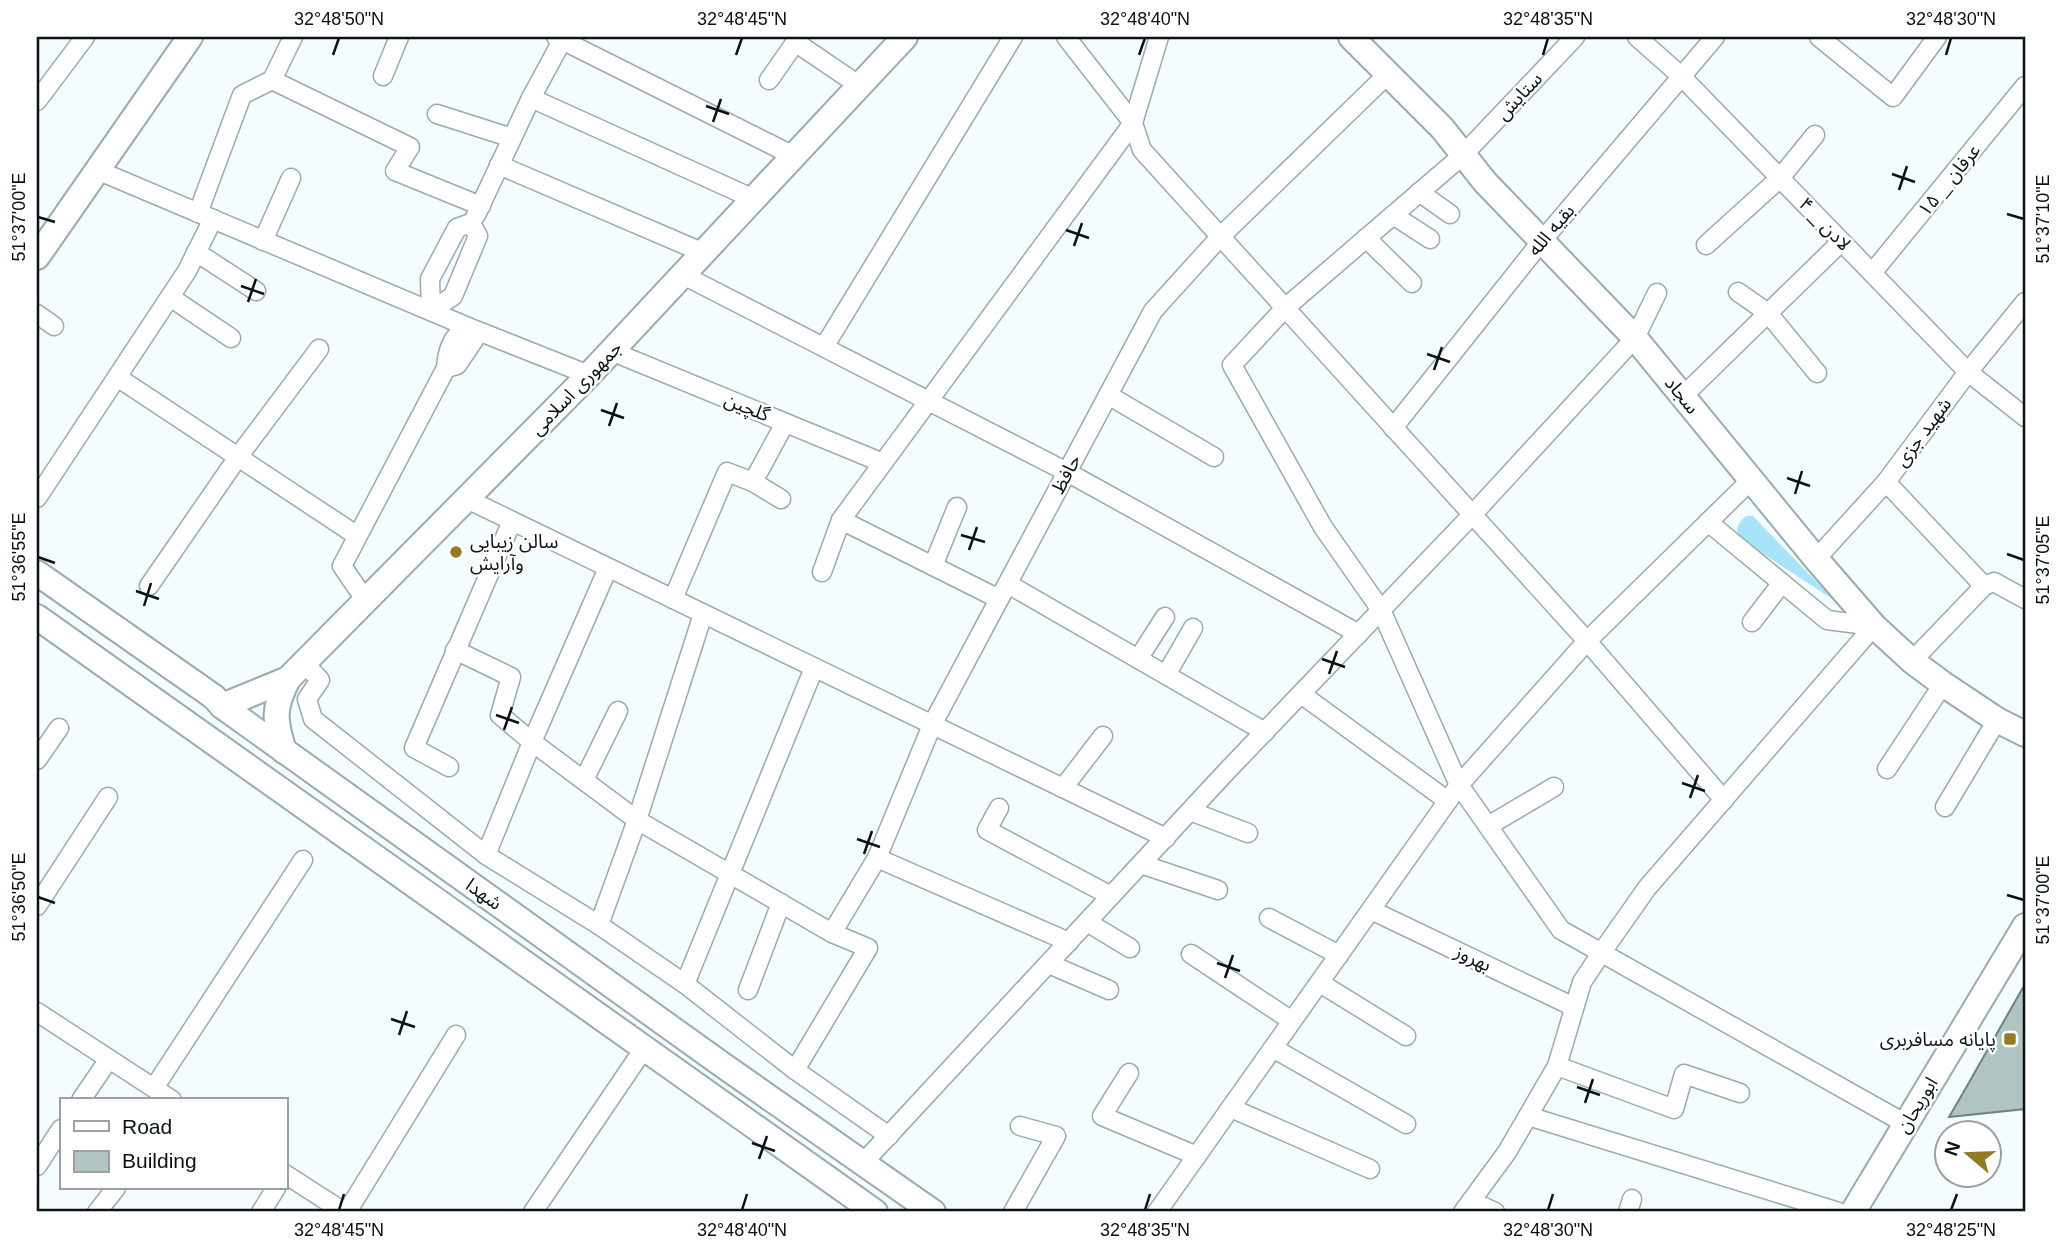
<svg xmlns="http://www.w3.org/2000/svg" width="2062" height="1249" viewBox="0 0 2062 1249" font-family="Helvetica,'Noto Sans Arabic',sans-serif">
	<rect width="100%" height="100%" fill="#f4fcfe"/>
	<path fill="#a7e4f7" d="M1746,516h7l81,84 -95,-62c-4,-10 -1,-15 7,-22z"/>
	<path fill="#afc4c3" stroke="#6f8282" stroke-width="2" d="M2025,984v125l-76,8 14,-24z"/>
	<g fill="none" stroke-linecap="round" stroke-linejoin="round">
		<g stroke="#98abb1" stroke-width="21">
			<g id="street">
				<path d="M556,37l238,119"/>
				<path d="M1575,37l-112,118 -178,153 -53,57 91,162 58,83 78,175 102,145 345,194"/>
				<path d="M1637,37l44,39 287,296 57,45"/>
				<path d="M1819,37l74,60 44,-60"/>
				<path d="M795,42l65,44"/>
				<path d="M383,76l16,-39"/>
				<path d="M272,80l138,67 -15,24 86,35"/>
				<path d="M769,80l30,-43"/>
				<path d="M531,98l223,101"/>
				<path d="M37,101l48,-64"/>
				<path d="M437,114l75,24"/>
				<path d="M499,165l205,88"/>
				<path d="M97,170l371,157 121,48"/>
				<path d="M1419,192l31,22"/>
				<path d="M198,213l44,-118 30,-15 21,-43"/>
				<path d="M476,215l55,-117 33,-61"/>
				<path d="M1393,215l37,24"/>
				<path d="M471,223l7,13 -25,60 -22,15 -1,-32 27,-51z"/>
				<path d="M1366,238l46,45"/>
				<path d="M263,241l28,-63"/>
				<path d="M1706,245l74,-67 35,-43"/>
				<path d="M196,252l60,39"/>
				<path d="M1872,273l153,-187"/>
				<path d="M683,275l384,197 292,162"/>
				<path d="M1738,292l30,21 49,60"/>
				<path d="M170,297l61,41"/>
				<path d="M37,314l17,12"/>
				<path d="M468,327l6,13 -17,25 -11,3c1,-18 6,-33 22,-41z"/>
				<path d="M824,347l189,-310"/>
				<path d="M611,351l272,112"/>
				<path d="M117,377l239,158"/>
				<path d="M1108,395l106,62"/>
				<path d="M1683,396l158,-154"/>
				<path d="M1393,428l148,-186 174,-205"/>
				<path d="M753,482l28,17"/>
				<path d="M1886,482l98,104"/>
				<path d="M37,498l150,-227 26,-52"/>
				<path d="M467,499l699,339"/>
				<path d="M841,520l158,79"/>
				<path d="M1708,522l119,98 47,6"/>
				<path d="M1816,559l70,-77 82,-110 57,-70"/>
				<path d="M933,566l24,-59"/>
				<path d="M822,572l19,-52 292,-397 -67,-86"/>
				<path d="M1008,584l257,148"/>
				<path d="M149,586l89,-129 81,-108"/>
				<path d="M673,599l54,-127 26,10 32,-59"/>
				<path d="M366,601l-24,-35 104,-198"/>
				<path d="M1752,622l30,-39"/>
				<path d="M455,650l56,27 -11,38 32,27 105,78 195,113 36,15 -73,122"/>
				<path d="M1138,659l27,-42"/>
				<path d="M1912,661l72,-75 10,-4 31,17"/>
				<path d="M304,663l16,17 -13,19 6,20 173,136 113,70 86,59 110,86 94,66"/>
				<path d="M1166,675l27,-47"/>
				<path d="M1301,694l147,107"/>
				<path d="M37,760l22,-32"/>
				<path d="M449,767l-35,-19 98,-227"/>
				<path d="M1887,769l56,-85"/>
				<path d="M584,780l34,-69"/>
				<path d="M1063,788l40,-52"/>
				<path d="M1724,800l-137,-159 164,-161"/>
				<path d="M1945,807l52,-87"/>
				<path d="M999,808l-12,22 124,66"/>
				<path d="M1190,811l58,22"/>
				<path d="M1488,826l66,-39"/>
				<path d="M486,855l46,-113 76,-174"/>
				<path d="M877,858l192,84"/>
				<path d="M1141,864l77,26"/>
				<path d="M37,906l71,-109"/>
				<path d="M1371,910l203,97"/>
				<path d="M1269,918l70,37"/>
				<path d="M1087,922l43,26"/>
				<path d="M599,925l38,-105 66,-206"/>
				<path d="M832,933l45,-75 55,-133 221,-414 67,-74 169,-164"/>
				<path d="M1191,954l101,67"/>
				<path d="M1049,964l60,26"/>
				<path d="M1320,983l86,53"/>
				<path d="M685,984l129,-316"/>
				<path d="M748,990l33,-87"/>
				<path d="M37,1012l135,88"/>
				<path d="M1273,1048l133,76"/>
				<path d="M1557,1066l117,43 10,-35 56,19"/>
				<path d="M1129,1073l-27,43 95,40"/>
				<path d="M154,1088l149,-228"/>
				<path d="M81,1100l28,-41"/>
				<path d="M1231,1108l139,61"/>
				<path d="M1528,1116l311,96"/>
				<path d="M863,1163l363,-391 246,-257 163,-177 22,-45"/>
				<path d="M37,1166l24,-37"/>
				<path d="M285,1174l59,38"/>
				<path d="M1471,1201l24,11"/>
				<path d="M97,1212l19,-24"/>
				<path d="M261,1212l15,-24"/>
				<path d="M347,1212l109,-177"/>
				<path d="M533,1212l112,-165"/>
				<path d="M1013,1212l43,-76 -36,-10"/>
				<path d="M1157,1212l302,-427 128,-144 -445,-491 -9,-27 26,-86"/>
				<path d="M1463,1212l44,-60 50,-86 25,-84 20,-30 45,-64 227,-262"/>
				<path d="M1628,1212l4,-13"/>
			</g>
		</g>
		<g stroke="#98abb1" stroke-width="28">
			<g id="secondary">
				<path d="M1351,37l91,91 43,54 150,156 181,221 58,67 38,35 31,23 54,36 28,14"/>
				<path d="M37,257l153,-220"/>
				<path d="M37,573l177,124 8,9 502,360 209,146"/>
				<path d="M37,617l838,595"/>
				<path d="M222,706l66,-27 301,-304 316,-338"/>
				<path d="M284,751c-10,-32 -11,-42 4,-72"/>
				<path d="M1853,1212l172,-286"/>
			</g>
		</g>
		<use href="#street" stroke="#fff" stroke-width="18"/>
		<use href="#secondary" stroke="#fff" stroke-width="24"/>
	</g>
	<path fill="none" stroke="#0b1214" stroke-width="2.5" d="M333,55l6,-17M736,55l6,-17M1139,55l6,-17M1543,55l5,-17M1946,55l5,-17M706,106l23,8M713,122l8,-23M1892,174l23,8M1899,190l8,-24M2007,214l17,5M38,217l17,5M1066,230l23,8M1074,246l8,-23M241,286l23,8M248,302l8,-23M1427,354l23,8M1434,370l8,-23M601,410l23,8M609,426l8,-23M1787,478l23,8M1795,494l7,-23M961,535l24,7M969,550l8,-23M2007,554l17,6M38,557l17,6M136,591l23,8M144,606l7,-23M1322,659l23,8M1329,674l8,-23M496,715l23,8M504,730l8,-23M1682,783l23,8M1690,798l8,-23M857,839l23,8M864,854l8,-23M2007,895l17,5M38,897l17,6M1217,963l23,8M1225,978l8,-23M391,1019l24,8M399,1035l8,-24M1577,1087l23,8M1585,1103l8,-24M752,1143l23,8M759,1159l8,-23M339,1210l5,-16M742,1210l5,-16M1145,1210l5,-16M1548,1210l5,-16M1951,1210l6,-16"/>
	<g fill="#937b22" stroke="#fff" stroke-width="2.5">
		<circle cx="456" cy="552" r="7"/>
		<rect x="2003" y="1032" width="14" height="14" rx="3.5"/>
	</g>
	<g text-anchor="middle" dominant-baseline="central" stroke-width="5" stroke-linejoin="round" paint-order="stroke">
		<g font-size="19" fill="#0b1214" stroke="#fff">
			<text transform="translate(1519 96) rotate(-47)">ستایش</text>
			<text transform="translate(1949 180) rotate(-51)">عرفان _ ۱۵</text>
			<text transform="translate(1825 224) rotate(46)">لادن _ ۴</text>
			<text transform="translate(1551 230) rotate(-50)">بقیه الله</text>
			<text transform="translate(576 388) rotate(-46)">جمهوری اسلامی</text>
			<text transform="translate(1682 395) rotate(51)">سجاد</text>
			<text transform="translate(747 407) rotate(22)">گلچین</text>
			<text transform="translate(1923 432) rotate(-53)">شهید جزی</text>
			<text transform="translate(1066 474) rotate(-62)">حافظ</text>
			<text transform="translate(484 894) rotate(36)">شهدا</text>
			<text transform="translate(1473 958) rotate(25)">بهروز</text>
			<text transform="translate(1917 1105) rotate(-59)">ابوریحان</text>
		</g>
		<g font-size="19" fill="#0b1214" stroke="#fff" text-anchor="start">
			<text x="470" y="541">سالن زیبایی<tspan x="470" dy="22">وآرایش</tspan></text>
			<text x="1996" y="1039" text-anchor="end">پایانه مسافربری</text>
		</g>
	</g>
	<rect width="2062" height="1249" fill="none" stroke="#ffffff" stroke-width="77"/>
	<rect x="60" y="1098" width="228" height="91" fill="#ffffff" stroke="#9da0a1" stroke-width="2"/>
	<rect x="74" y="1121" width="35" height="10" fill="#ffffff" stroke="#9da0a1" stroke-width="2"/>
	<text x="122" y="1134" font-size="21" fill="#0b1214">Road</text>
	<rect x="74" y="1151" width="35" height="21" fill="#afc4c3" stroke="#9da0a1" stroke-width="2"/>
	<text x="122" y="1168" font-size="21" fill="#0b1214">Building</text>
	<g transform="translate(1968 1154) rotate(289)"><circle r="33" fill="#ffffff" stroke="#9da0a1" stroke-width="2"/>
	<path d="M0-5L12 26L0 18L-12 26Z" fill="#937b22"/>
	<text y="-10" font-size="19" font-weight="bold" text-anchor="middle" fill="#0b1214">N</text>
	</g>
	<rect x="38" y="38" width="1986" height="1172" fill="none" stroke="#0b1214" stroke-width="2.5"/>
	<g font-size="18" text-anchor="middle" fill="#0b1214">
		<text x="339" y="25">32°48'50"N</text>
		<text x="742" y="25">32°48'45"N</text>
		<text x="1145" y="25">32°48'40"N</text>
		<text x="1548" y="25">32°48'35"N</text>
		<text x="1951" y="25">32°48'30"N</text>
		<text transform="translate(19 217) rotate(-90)" y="6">51°37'00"E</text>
		<text transform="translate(2043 219) rotate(-90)" y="6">51°37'10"E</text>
		<text transform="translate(19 557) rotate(-90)" y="6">51°36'55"E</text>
		<text transform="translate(2043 560) rotate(-90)" y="6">51°37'05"E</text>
		<text transform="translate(19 897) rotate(-90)" y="6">51°36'50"E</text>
		<text transform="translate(2043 900) rotate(-90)" y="6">51°37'00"E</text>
		<text x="339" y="1236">32°48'45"N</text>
		<text x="742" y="1236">32°48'40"N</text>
		<text x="1145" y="1236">32°48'35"N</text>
		<text x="1548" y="1236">32°48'30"N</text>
		<text x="1951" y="1236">32°48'25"N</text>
	</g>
</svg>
